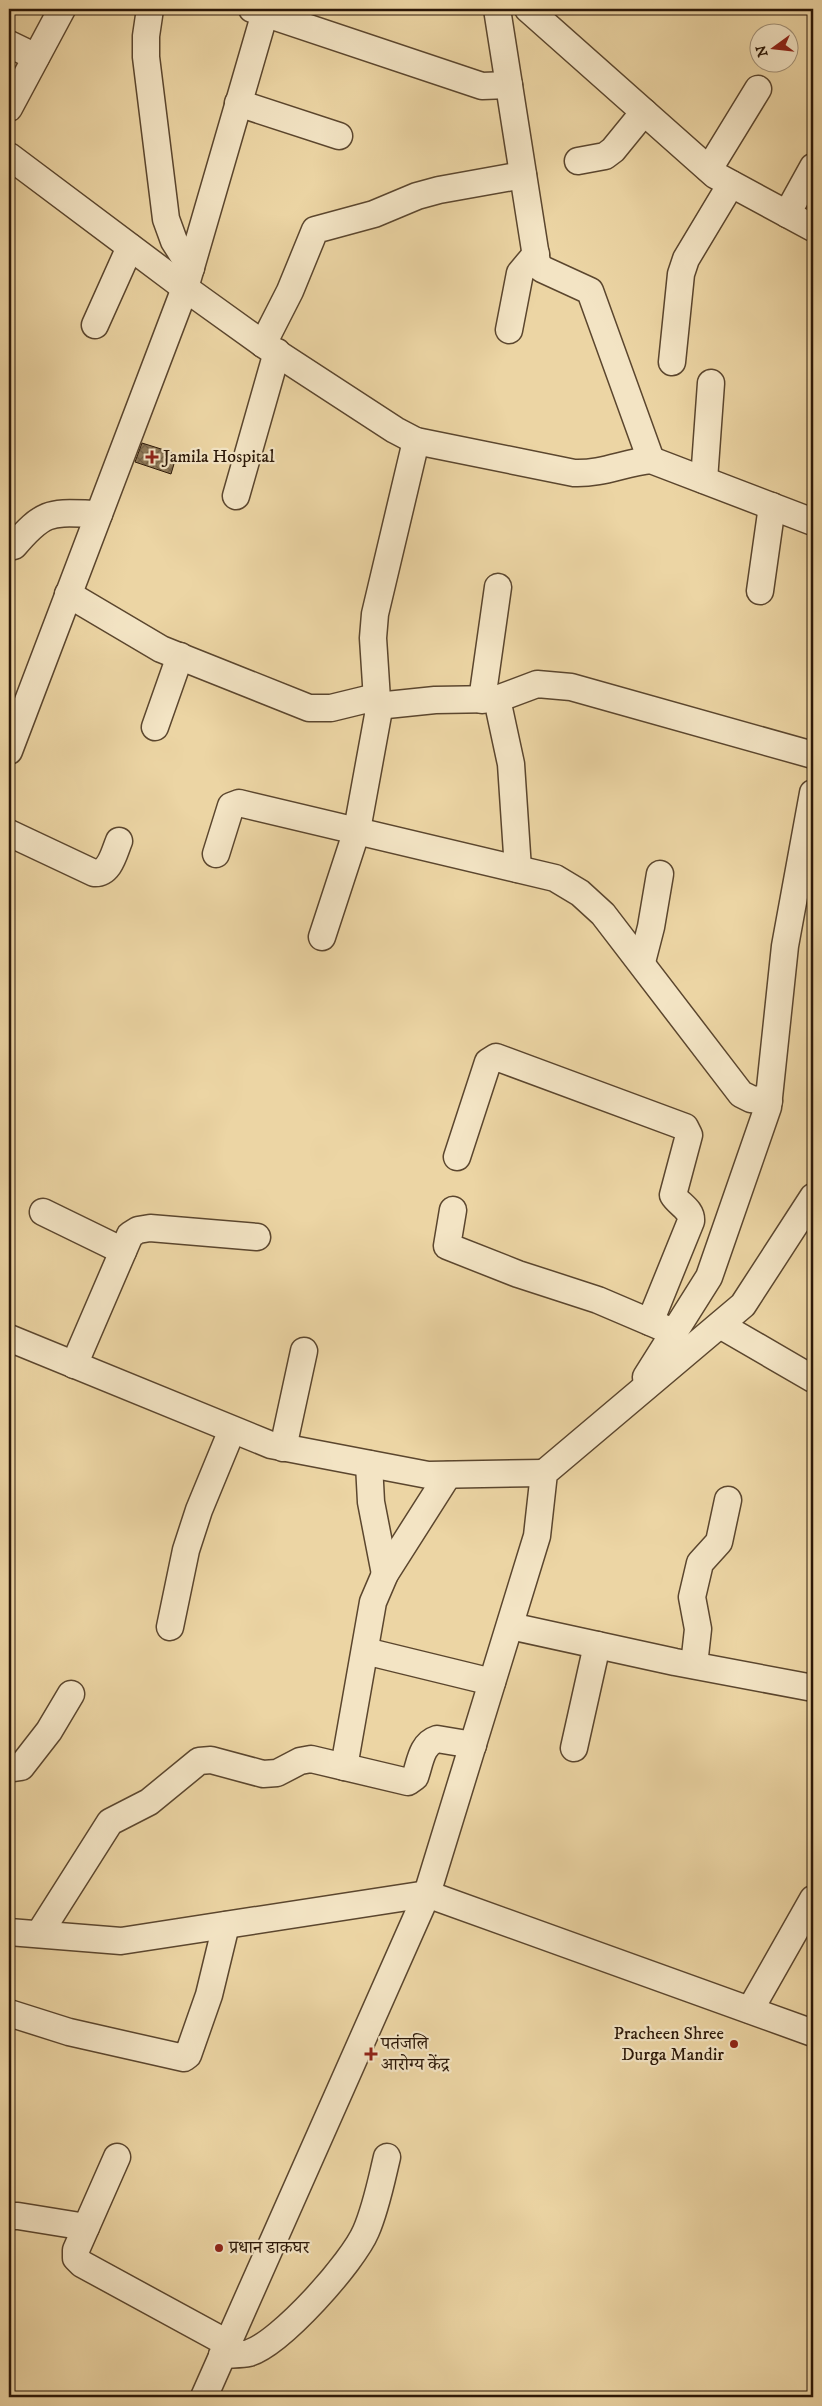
<svg xmlns="http://www.w3.org/2000/svg" width="822" height="2406" viewBox="0 0 822 2406" font-family="'IM FELL DW Pica','Noto Serif Devanagari',serif">
	<defs>
		<pattern id="building-cross-hatch" width="8" height="8" patternUnits="userSpaceOnUse" patternTransform="scale(1.25)"><rect width="8" height="8" fill="#8f7a59"/><path d="M0 0l8 8M0 8l8-8" fill="none" stroke="#756348"/></pattern>
	</defs>
	<rect width="100%" height="100%" fill="#ecd5a4"/>
	<filter id="stains"><feTurbulence type="fractalNoise" baseFrequency=".004" numOctaves="4"/><feColorMatrix values="0 0 0 0 .2 0 0 0 0 .09 0 0 0 0 .02 0 0 0 .5 -.17"/></filter>
	<radialGradient id="worn" r=".72"><stop offset=".6" stop-color="#630" stop-opacity="0"/><stop offset="1" stop-color="#630" stop-opacity=".3"/></radialGradient>
	<path fill="url(#building-cross-hatch)" stroke="#2b1707" d="M142,443l35,11 -6,20 -36,-12z"/>
	<g fill="none" stroke-linecap="round" stroke-linejoin="round">
		<g stroke="#5b462e" stroke-width="29">
			<g id="minor">
				<path d="M150,9l-4,27v21l20,162 8,22 17,27"/>
				<path d="M252,9l230,77 27,-1"/>
				<path d="M497,9l40,254 5,6 48,22 61,169"/>
				<path d="M528,9l187,166 98,53"/>
				<path d="M9,44l27,13"/>
				<path d="M238,103l101,33"/>
				<path d="M9,108l53,-99"/>
				<path d="M9,156l176,132 78,56 132,86 21,11 158,32c29,1 49,-10 77,-13l162,62"/>
				<path d="M578,161l27,-5 8,-6 31,-38"/>
				<path d="M709,169l49,-80"/>
				<path d="M787,214l26,-47"/>
				<path d="M95,325l35,-78"/>
				<path d="M509,330l11,-57 16,-19"/>
				<path d="M263,344l27,-53 25,-61 59,-16 43,-18 22,-6 84,-15"/>
				<path d="M672,362l9,-88 5,-15 45,-75"/>
				<path d="M704,480l7,-97"/>
				<path d="M236,496l41,-144"/>
				<path d="M14,546c32,-38 38,-33 85,-32"/>
				<path d="M760,591l12,-85"/>
				<path d="M68,594l93,55 148,59h22l45,-11"/>
				<path d="M497,699l14,65 7,105"/>
				<path d="M482,700l16,-113"/>
				<path d="M377,706l58,-6 62,-1 40,-15 34,3 242,68"/>
				<path d="M155,727l25,-71"/>
				<path d="M9,751l176,-463 81,-279"/>
				<path d="M9,833l85,40c16,1 20,-20 25,-32"/>
				<path d="M216,854l15,-48 8,-3 316,75 25,15 23,21 138,180 10,5 18,2"/>
				<path d="M322,937l35,-107 21,-115 -5,-77 2,-24 41,-173"/>
				<path d="M642,962l9,-35 9,-53"/>
				<path d="M457,1157l31,-95 8,-5 189,70 4,8 -16,60c5,9 19,14 18,26l-41,101"/>
				<path d="M453,1210l-6,36 71,28 80,26 68,29"/>
				<path d="M43,1212l80,39"/>
				<path d="M720,1325l93,54"/>
				<path d="M9,1338l262,107 157,30 116,-2"/>
				<path d="M74,1365l56,-130 8,-5 12,-2 107,9"/>
				<path d="M646,1377l63,-100 59,-170 17,-161 28,-153"/>
				<path d="M283,1448l21,-97"/>
				<path d="M369,1464l2,38 14,72"/>
				<path d="M510,1626l165,36 138,26"/>
				<path d="M170,1627l16,-77 13,-40 33,-80"/>
				<path d="M365,1651l127,31"/>
				<path d="M694,1665l4,-36 -6,-32 8,-34 19,-21 9,-42"/>
				<path d="M574,1748l23,-103"/>
				<path d="M9,1766l5,2 7,-1 28,-36 22,-37"/>
				<path d="M344,1767l29,-165 12,-28 63,-99"/>
				<path d="M9,1932l112,9 306,-47 386,139"/>
				<path d="M39,1934l71,-112 39,-20 50,-41 12,-1 52,14 14,-1 23,-12 11,-2 97,23 7,-5c5,-13 6,-33 22,-38l36,6"/>
				<path d="M750,2010l63,-111"/>
				<path d="M9,2013l60,19 115,26 4,-3 21,-60 17,-70"/>
				<path d="M117,2157l-41,93v8l6,6 145,79"/>
				<path d="M9,2216h9l68,11"/>
				<path d="M222,2355c9,-1 19,0 27,-2 32,-10 104,-91 117,-122 10,-23 15,-49 21,-74"/>
				<path d="M204,2397l223,-503 110,-358 7,-63 199,-168 70,-108"/>
			</g>
		</g>
		<use href="#minor" stroke="#f3e4c4" stroke-width="26"/>
	</g>
	<g fill="#8f2418" stroke="#f3e4c4" stroke-width="2">
		<path d="M149.5 449.5h5v5h5v5h-5v5h-5v-5h-5v-5h5z"/>
		<circle cx="734" cy="2044" r="5"/>
		<path d="M368.5 2046.5h5v5h5v5h-5v5h-5v-5h-5v-5h5z"/>
		<circle cx="219" cy="2248" r="5"/>
	</g>
	<g text-anchor="middle" dominant-baseline="central" stroke-width="4.5" stroke-linejoin="round" paint-order="stroke">
		<g font-size="18" fill="#2b1707" stroke="#f3e4c4" text-anchor="start">
			<text x="163" y="457">Jamila Hospital</text>
			<text x="724" y="2034" text-anchor="end">Pracheen Shree<tspan x="724" dy="21">Durga Mandir</tspan></text>
			<text x="381" y="2044">पतंजलि<tspan x="381" dy="21">आरोग्य केंद्र</tspan></text>
			<text x="229" y="2248">प्रधान डाकघर</text>
		</g>
	</g>
	<rect width="822" height="2406" fill="none" stroke="#ecd5a4" stroke-width="30"/>
	<rect x="10" y="10" width="802" height="2386" fill="none" stroke="#2b1707" stroke-width="2.5"/>
	<rect x="15" y="15" width="792" height="2376" fill="none" stroke="#2b1707"/>
	<g transform="translate(774 48) rotate(255)"><circle r="24" fill="#f3e4c4" stroke="#a39278"/>
	<path d="M0-4L9 19L0 12L-9 19Z" fill="#8f2418"/>
	<text y="-8" font-size="14" font-weight="bold" text-anchor="middle" fill="#2b1707">N</text>
	</g>
	<rect width="100%" height="100%" filter="url(#stains)"/>
	<rect width="100%" height="100%" fill="url(#worn)"/>
</svg>
